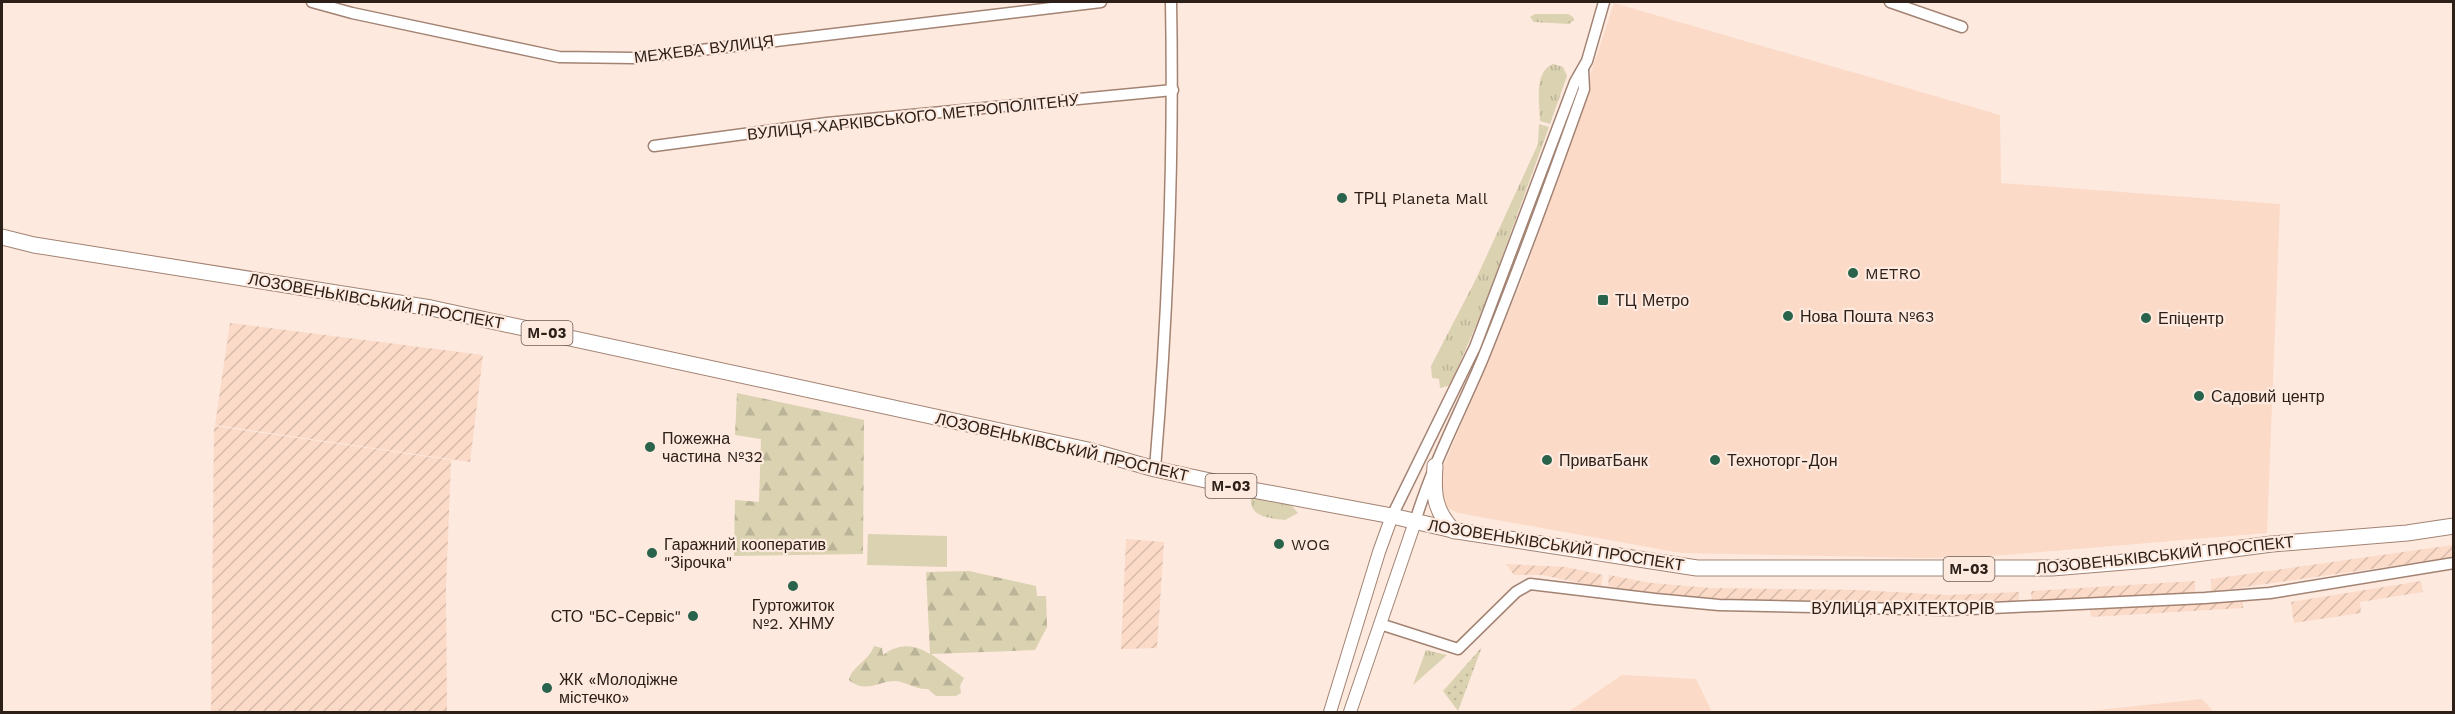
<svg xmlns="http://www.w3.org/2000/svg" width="2455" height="714" viewBox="0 0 2455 714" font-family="'Work Sans',sans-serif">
	<defs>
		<pattern id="industrial-furrows" width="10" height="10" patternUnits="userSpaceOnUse" patternTransform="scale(1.5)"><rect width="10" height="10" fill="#fbdac8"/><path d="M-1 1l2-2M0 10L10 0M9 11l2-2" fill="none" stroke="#d7bbab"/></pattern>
		<pattern id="grass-tufts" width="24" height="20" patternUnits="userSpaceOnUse" patternTransform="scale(1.5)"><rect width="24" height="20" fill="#dad2b1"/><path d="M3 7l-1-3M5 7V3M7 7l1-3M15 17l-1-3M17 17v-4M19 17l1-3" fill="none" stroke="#bbb498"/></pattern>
		<pattern id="forest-firs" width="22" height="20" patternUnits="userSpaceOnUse" patternTransform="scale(1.5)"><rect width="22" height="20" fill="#dad2b1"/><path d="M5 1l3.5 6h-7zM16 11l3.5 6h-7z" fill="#bbb498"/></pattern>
		<pattern id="park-dots" width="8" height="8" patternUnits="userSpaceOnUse" patternTransform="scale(1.5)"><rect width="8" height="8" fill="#dad2b1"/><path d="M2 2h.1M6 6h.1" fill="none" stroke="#bbb498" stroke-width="1.8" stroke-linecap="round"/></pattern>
	</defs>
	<rect width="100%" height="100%" fill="#fee9de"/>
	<g fill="#fbdac8">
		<path d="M1614,3l386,112 1,68 279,21 -13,329 -285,24 -58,1 -243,-5 -223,-40 -10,-5 -8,-8 -1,-23 86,-205z"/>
		<path d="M1622,675l74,4 16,33h-144z"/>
		<path d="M2202,699l12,13h-135z"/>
	</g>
	<g fill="url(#industrial-furrows)">
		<path d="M230,323l253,32 -13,107 -255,-37z"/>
		<path d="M214,426l237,34 -5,128 1,124h-236z"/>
		<path d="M1126,539l38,3 -7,106 -36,1z"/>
		<path d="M2453,545v12l-242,35v-13z"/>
		<path d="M1506,564l60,3 37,8 -2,12 -59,-12h-28z"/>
		<path d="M1609,575l42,8 60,5 147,2 90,5 71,-3v9l-71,2 -212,-3 -89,-7 -39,-7z"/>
		<path d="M2195,581v12l-163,10 -1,-12z"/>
		<path d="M2421,581l2,11 -63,10 1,11 -67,10 -3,-21z"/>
		<path d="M2243,599v9l-152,9 -1,-9z"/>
	</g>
	<g fill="url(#grass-tufts)">
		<path d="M1535,14h33l5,3 1,3 -5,4 -35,-2 -4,-5z"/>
		<path d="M1553,64l10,3 4,9 -17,48 -10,-3c0,-17 -7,-49 13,-57z"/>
		<path d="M1539,124l10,3 -66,182 -31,72 -4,5 -8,2 -1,-9 -7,-1 -1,-12 45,-87 62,-135z"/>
		<path d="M1256,497l36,9 6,7 -13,7c-14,-2 -36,-2 -34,-22z"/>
		<path d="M1426,650l21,5 -34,30z"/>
	</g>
	<g fill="url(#forest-firs)">
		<path d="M737,393l127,27 -1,134 -129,2 1,-56 24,2 2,-63 -26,-4z"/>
		<path d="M969,571l67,15 1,10h9l1,31 -12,23 -104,4 33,24 -4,8 1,7 -5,3h-20l-8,-7c-11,1 -21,-7 -33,-8 -16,0 -30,13 -46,-1 2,-13 20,-19 25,-34l8,2 1,7c16,-12 31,-11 47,-1l-4,-82z"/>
	</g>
	<path fill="url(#park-dots)" d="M1482,647l-24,64 -15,-20z"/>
	<path fill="#dad2b1" d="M868,534l79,2v31l-80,-2z"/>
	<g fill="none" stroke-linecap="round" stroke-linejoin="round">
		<g stroke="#a28373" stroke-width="13">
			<g id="minor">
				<path d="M312,2l40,11 207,44 75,1 467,-56"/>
				<path d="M1890,2l72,25"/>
				<path d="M654,146l173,-23 346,-33"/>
				<path d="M1155,469c13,-156 19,-312 16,-467"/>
				<path d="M1392,516l83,-169 100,-265 12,-21 17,-59"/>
				<path d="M1415,522c17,-57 45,-109 68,-164 36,-89 69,-179 101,-269l-1,-19"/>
				<path d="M1380,624l78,25 58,-57 14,-8 125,15 64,6 231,5 255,-12 65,-5 184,-30"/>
			</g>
		</g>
		<g stroke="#a28373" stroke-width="14">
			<g id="major">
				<path d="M1330,712l49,-160 13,-36"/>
				<path d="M1350,712l65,-190"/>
			</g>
		</g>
		<g stroke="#a28373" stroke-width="17">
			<g id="highway">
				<path d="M2,237l32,8 397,63 657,142 67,19 87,19 150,28 65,15 240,37h355l97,-8 123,-16 135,-11 47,-7"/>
				<path d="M1435,466c-2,27 -1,45 19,65"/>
			</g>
		</g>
		<use href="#minor" stroke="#fff" stroke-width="10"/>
		<use href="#major" stroke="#fff" stroke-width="12"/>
		<use href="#highway" stroke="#fff" stroke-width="15"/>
	</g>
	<g fill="#2a634c" stroke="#fee9de" stroke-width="2">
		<circle cx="1342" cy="198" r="6"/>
		<circle cx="1853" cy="273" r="6"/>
		<rect x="1597" y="294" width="12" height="12" rx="3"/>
		<circle cx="1788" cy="316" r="6"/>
		<circle cx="2146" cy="318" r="6"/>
		<circle cx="2199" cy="396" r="6"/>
		<circle cx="650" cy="447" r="6"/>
		<circle cx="1547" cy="460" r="6"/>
		<circle cx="1715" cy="460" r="6"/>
		<circle cx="1279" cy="544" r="6"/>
		<circle cx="652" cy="553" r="6"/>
		<circle cx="793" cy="586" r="6"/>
		<circle cx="693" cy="616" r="6"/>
		<circle cx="547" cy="688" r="6"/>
	</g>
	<g text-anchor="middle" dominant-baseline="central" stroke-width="4.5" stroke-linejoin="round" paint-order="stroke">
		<g fill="#fee9de" stroke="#6b5c54" stroke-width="1.5">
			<rect x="521.5" y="321" width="51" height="24" rx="4.5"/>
			<rect x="1205.5" y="474" width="51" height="24" rx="4.5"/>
			<rect x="1943.5" y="557" width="51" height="24" rx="4.5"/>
		</g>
		<g font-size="15" font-weight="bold" fill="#2c2019">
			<text x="547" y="333">М-03</text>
			<text x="1231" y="486">М-03</text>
			<text x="1969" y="569">М-03</text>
		</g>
		<g font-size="16" fill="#2c2019" stroke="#fee9de">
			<text transform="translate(704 49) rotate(-7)">МЕЖЕВА ВУЛИЦЯ</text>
			<text transform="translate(913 117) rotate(-6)">ВУЛИЦЯ ХАРКІВСЬКОГО МЕТРОПОЛІТЕНУ</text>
			<text transform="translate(376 301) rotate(10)">ЛОЗОВЕНЬКІВСЬКИЙ ПРОСПЕКТ</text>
			<text transform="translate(1062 447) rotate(13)">ЛОЗОВЕНЬКІВСЬКИЙ ПРОСПЕКТ</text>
			<text transform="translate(1556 545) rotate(9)">ЛОЗОВЕНЬКІВСЬКИЙ ПРОСПЕКТ</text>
			<text transform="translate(2165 555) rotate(-6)">ЛОЗОВЕНЬКІВСЬКИЙ ПРОСПЕКТ</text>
			<text x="1903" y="608">ВУЛИЦЯ АРХІТЕКТОРІВ</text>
		</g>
		<g font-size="16" fill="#2c2019" stroke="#fee9de" text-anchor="start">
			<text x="1354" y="198">ТРЦ Planeta Mall</text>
			<text x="1865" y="273">METRO</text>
			<text x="1615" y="300">ТЦ Метро</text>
			<text x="1800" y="316">Нова Пошта №63</text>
			<text x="2158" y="318">Епіцентр</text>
			<text x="2211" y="396">Садовий центр</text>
			<text x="662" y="438">Пожежна<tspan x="662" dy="18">частина №32</tspan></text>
			<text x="1559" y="460">ПриватБанк</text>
			<text x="1727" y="460">Техноторг-Дон</text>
			<text x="664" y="544">Гаражний кооператив<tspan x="664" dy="18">"Зірочка"</tspan></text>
			<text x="1291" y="544">WOG</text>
			<text x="793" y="605" text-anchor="middle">Гуртожиток<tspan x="793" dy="18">№2. ХНМУ</tspan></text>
			<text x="681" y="616" text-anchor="end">СТО "БС-Сервіс"</text>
			<text x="559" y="679">ЖК «Молодіжне<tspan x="559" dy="18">містечко»</tspan></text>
		</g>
	</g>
	<rect width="2455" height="714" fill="none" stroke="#2c2019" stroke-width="6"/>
</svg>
